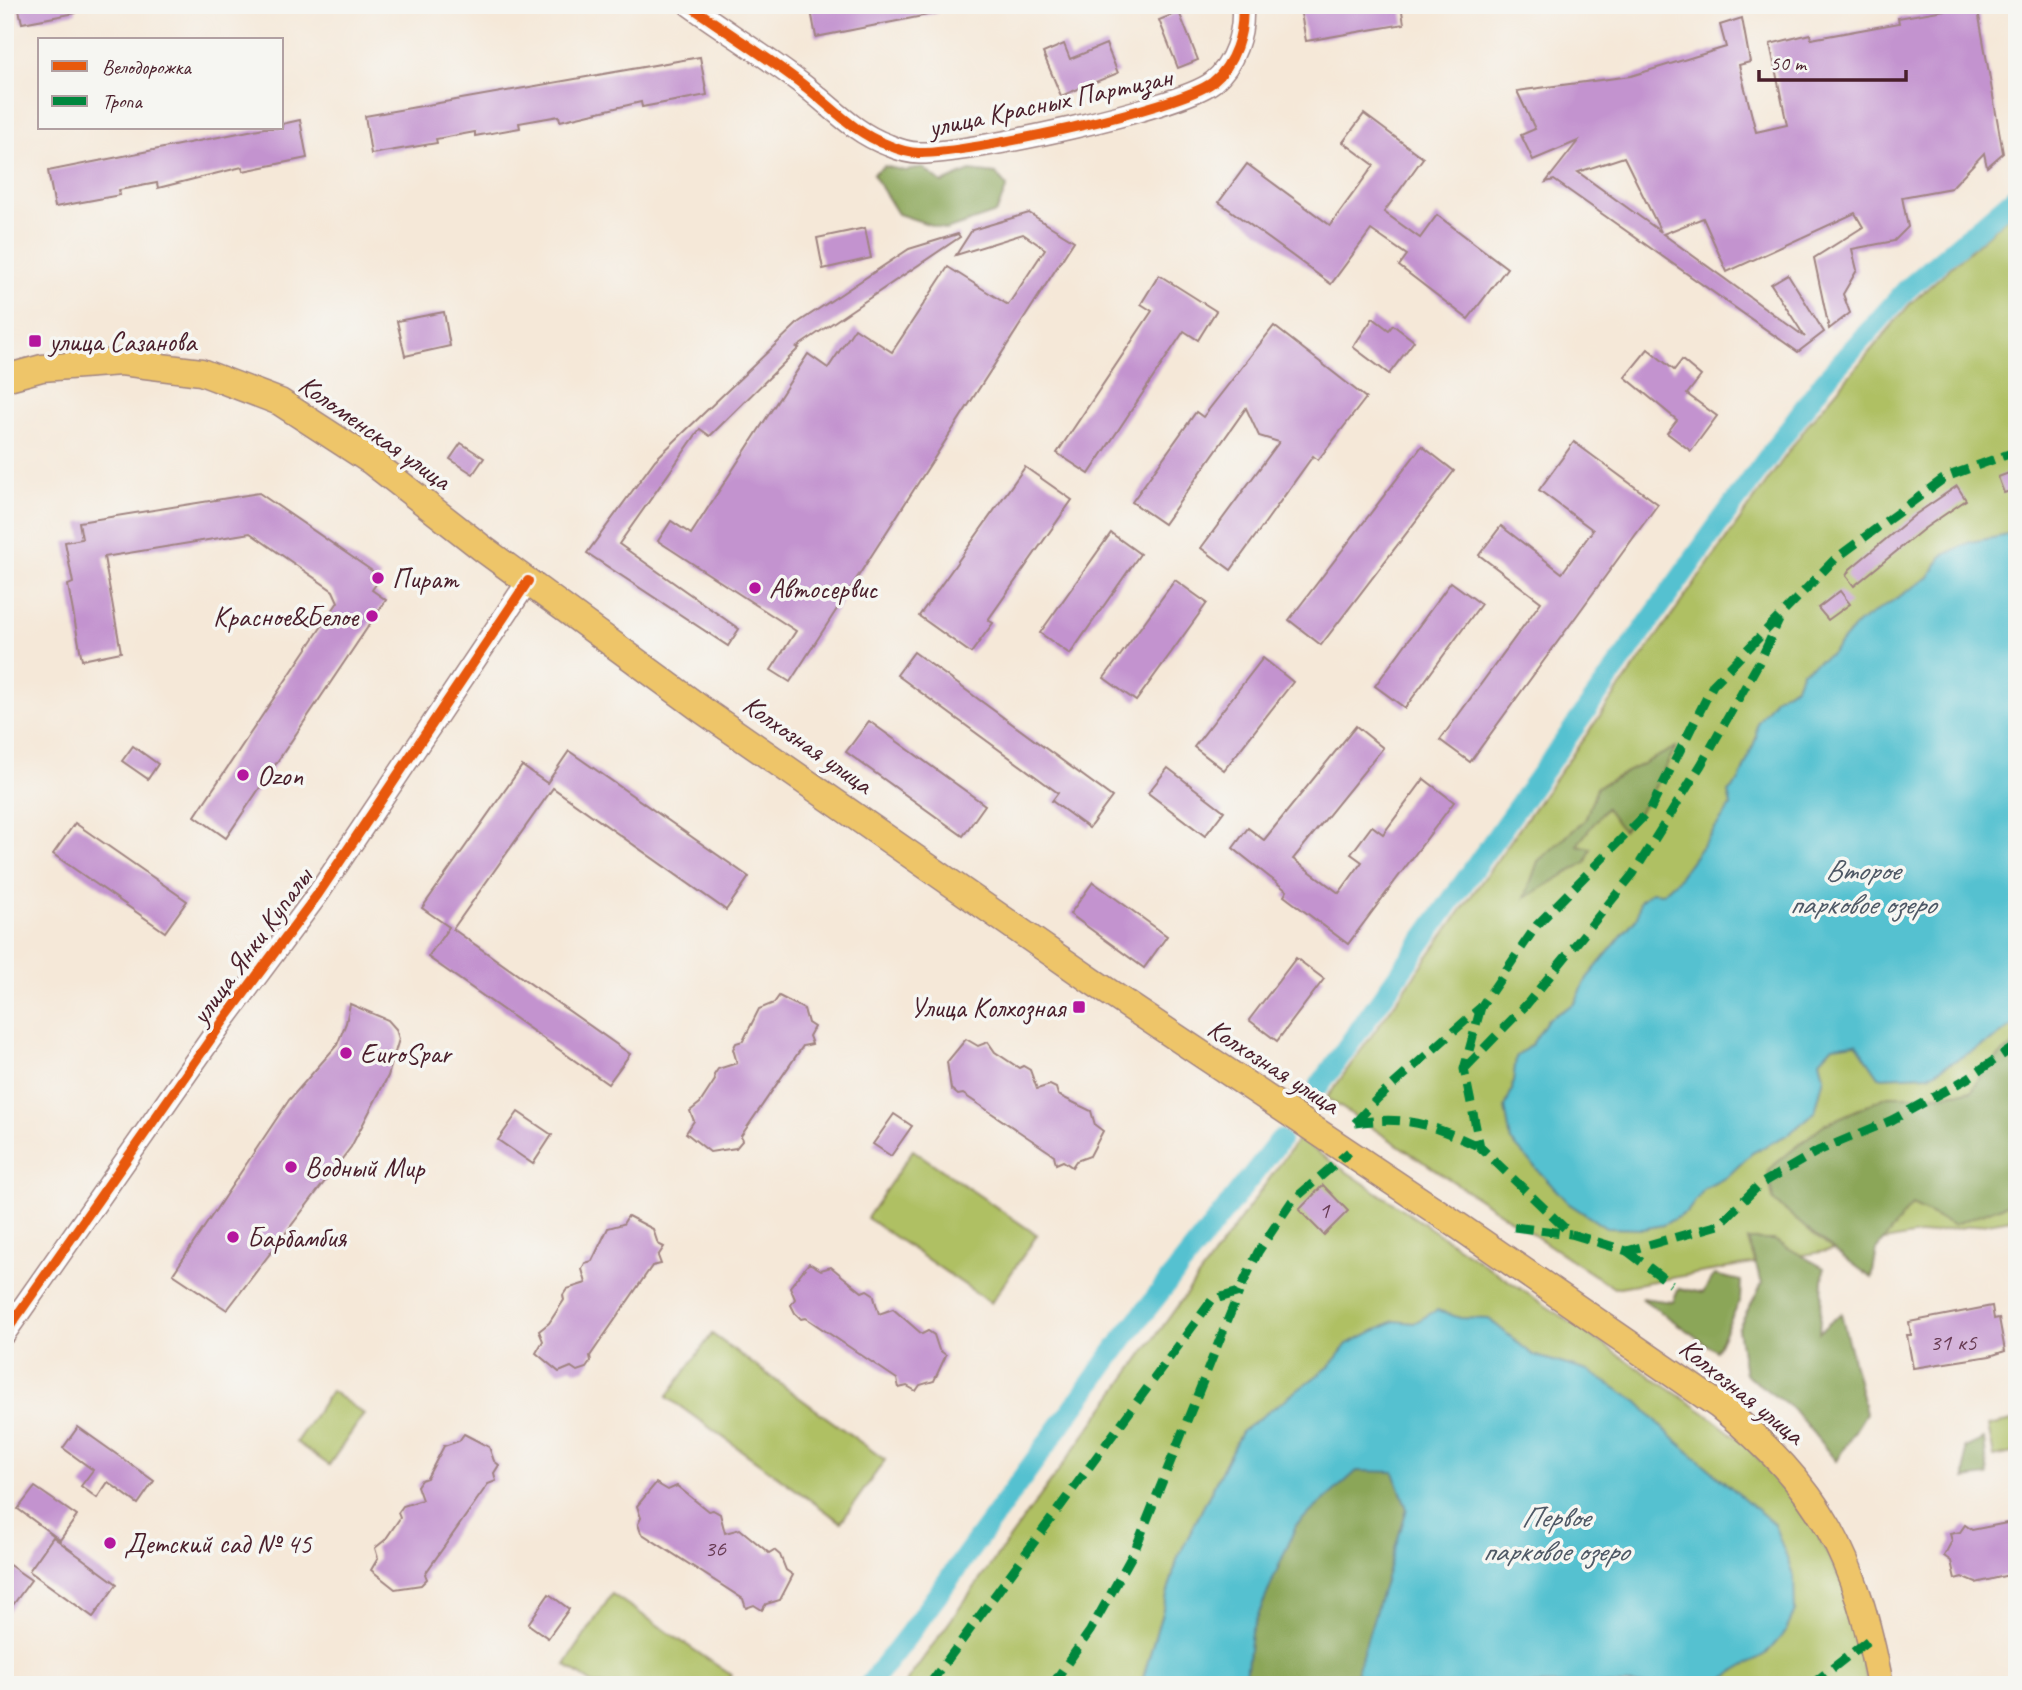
<svg xmlns="http://www.w3.org/2000/svg" width="2022" height="1690" viewBox="0 0 2022 1690" font-family="Caveat,sans-serif">
	<rect width="100%" height="100%" fill="#f6f6f2"/>
	<filter id="ink" filterUnits="userSpaceOnUse"><feTurbulence type="fractalNoise" baseFrequency=".0143" numOctaves="2"/><feDisplacementMap in="SourceGraphic" scale="14" xChannelSelector="R" yChannelSelector="G"/><feConvolveMatrix kernelMatrix="1 2 1 2 8 2 1 2 1" color-interpolation-filters="sRGB"/></filter>
	<filter id="wash" filterUnits="userSpaceOnUse"><feTurbulence type="fractalNoise" baseFrequency=".00686" numOctaves="4" result="noise"/><feDisplacementMap in="SourceGraphic" scale="28" xChannelSelector="R" yChannelSelector="G"/><feGaussianBlur stdDeviation="1.57" result="paint"/><feColorMatrix in="noise" values="0 0 0 0 0 0 0 0 0 0 0 0 0 0 0 0 0 1.4 0 .05"/><feComposite in="paint" operator="in"/></filter>
	<g filter="url(#wash)">
		<rect width="100%" height="100%" fill="#f5e8d8"/>
		<g fill="#afc063" stroke="#7c7047" stroke-width="2">
			<path d="M2017,208v1010l-403,70 -287,-190 482,-675 101,-119z"/>
			<path d="M1298,1139l407,274 37,29 36,36 30,38 37,72 23,97h-964z"/>
			<path d="M913,1150l124,85 -46,68 -124,-85z"/>
			<path d="M712,1334l173,126 -44,62 -174,-125z"/>
			<path d="M331,1391l33,23 -35,51 -33,-23z"/>
			<path d="M2017,1420v32l-23,5 -6,-31z"/>
			<path d="M612,1594l119,81 -7,10h-129l-30,-20z"/>
		</g>
		<g fill="#8ba659" stroke="#6a6242" stroke-width="2">
			<path d="M884,166l22,5 16,-4 20,16 28,-12 26,3 11,13 -11,26 -50,17 -48,-16 -25,-40z"/>
			<path d="M1676,747l-29,55 -24,29 -17,-23 -29,37 14,3 -5,14 -61,36 13,-37 47,-41 12,-33z"/>
			<path d="M2017,1042v158l-64,25 -41,-20 -35,44 -5,29 -57,-42 -42,-36 -5,-30 55,-45 65,-29h40l44,-5 13,-23z"/>
			<path d="M1748,1240h26l50,28 -5,64 22,-19 25,100 -30,48 -42,-51 -49,-36 -7,-45 24,-45z"/>
			<path d="M1714,1275l27,6 -1,19 -24,51 -75,-53 32,4 6,-14 24,5z"/>
			<path d="M1984,1439l4,37 -23,3v-31z"/>
			<path d="M1356,1471h38l13,38 -50,168 -4,8h-108l6,-53 45,-107z"/>
		</g>
		<g fill="#55c1d0" stroke="#50707e" stroke-width="2">
			<path d="M2017,529v493l-21,16 -67,37 -50,2 -23,-34 -23,3 -13,14 4,17 -9,35 -26,22 -37,19 -25,24 -22,11 -18,24 -24,13 -20,4 -37,-1 -38,-25 -57,-62 -6,-34 7,-17 4,-33 16,-13 16,-25 27,-16 12,-25 50,-61 3,-16 11,-9 12,1 14,-13 54,-74 -3,-14 11,-11 17,-43 1,-15 19,-26 20,-11 6,-15 30,-18 25,-29 72,-47 13,-21 28,-14 33,-6z"/>
			<path d="M1437,1310l23,8 29,1 44,36 55,16 50,31 34,35 102,87 20,53 1,34 -9,20 -19,22 -47,27 -16,5h-351l54,-176 -13,-37 -37,-1 -61,54 -45,107 -6,53h-104l37,-128 63,-125 89,-66 17,-22 47,-23 20,2z"/>
		</g>
		<g fill="none" stroke-linecap="round" stroke-linejoin="round">
			<g stroke="#55c1d0" stroke-width="21">
				<path d="M1320,1085l398,-560 106,-144 82,-91 111,-95"/>
				<path d="M869,1685l40,-51 214,-295 157,-199"/>
			</g>
		</g>
		<g id="blocks">
			<g fill="#c393cf" fill-rule="evenodd">
				<path d="M18,5h57l1,8 -54,10z"/>
				<path d="M810,5h127l1,8 -122,24z"/>
				<path d="M1316,5h85l3,19 -98,17 -6,-33z"/>
				<path d="M1956,5h21l26,148 -16,14 -3,-14 -33,35 -49,9 6,30 -14,14 -42,8 5,21 -14,24 7,19 -21,16 -15,-71 49,-31 -8,-14 -128,59 -24,-54 -40,16 142,103 -34,-53 17,-10 36,58 -26,20 -244,-172 -8,2 32,-41 -45,19 -12,-25 14,-6 -18,-38 114,-15 95,-29 -6,-22 22,-7 8,44 -11,3 17,67 31,-7 -17,-81 40,-10 1,5 88,-16 -1,-5 58,-10zM1624,157l37,75 -83,-60z"/>
				<path d="M1179,12l19,48 -20,8 -19,-48z"/>
				<path d="M1064,44l6,15 36,-15 12,29 -57,23 -18,-43z"/>
				<path d="M700,57l7,38 -65,12 -1,-5 -81,19 -1,-5 -40,7 1,5 -45,8v-4l-39,7 1,4 -66,11 -6,-38z"/>
				<path d="M1364,114l59,44 -39,54 36,26 17,-23 70,53 -39,51 -69,-53 8,-11 -36,-25 -40,54 -112,-82 28,-38 83,61 44,-60 -31,-23z"/>
				<path d="M300,120l7,38 -64,13 -1,-4 -84,21 -1,-5 -38,7 1,5 -65,12 -7,-36 216,-43h18v-4z"/>
				<path d="M1029,213l45,28 -284,441 -19,-12 25,-39 -138,-90 13,-20 20,13 117,-180 20,14 27,-40 37,24 56,-85 60,38 37,-56 -22,-15 -67,21 16,-25z"/>
				<path d="M865,228l6,30 -48,11 -6,-31z"/>
				<path d="M958,234l2,3 -163,110 2,1 -89,88 -10,-7 -81,115 120,85 -11,17 -141,-93 68,-93 144,-138 110,-73z"/>
				<path d="M1159,275l57,36 -18,29 -14,-9 -95,143 -32,-21 95,-142 -11,-7z"/>
				<path d="M444,312l6,34 -45,10 -8,-35z"/>
				<path d="M1373,318l16,12 4,-5 21,16 -25,33 -36,-27z"/>
				<path d="M1274,326l92,72 -48,62 -5,-4 -82,114 -30,-22 78,-106 -20,-6 -13,-28 -82,116 -32,-22 64,-90 7,5z"/>
				<path d="M1648,349l26,21 8,-10 19,16 -14,18 30,22 -26,35 -24,-18 10,-13 -52,-43z"/>
				<path d="M1574,442l84,62 -188,258 -30,-22 101,-138 -62,-47 22,-29 61,47 31,-43 -54,-40z"/>
				<path d="M461,443l23,15 -11,16 -23,-15z"/>
				<path d="M1422,446l32,25 -133,174 -32,-25z"/>
				<path d="M1025,467l47,33 -84,120 5,3 -22,30 -52,-37z"/>
				<path d="M2017,470v19l-13,4 -6,-16z"/>
				<path d="M1957,486l9,14 -41,28 -71,58 -8,-10 4,-7 66,-55z"/>
				<path d="M259,493l122,84 -9,13 14,10 -160,238 -31,-22 143,-214 -5,-11 -83,-58 -146,24 17,95 -39,8 -14,-75 5,-2 -8,-41 17,-3 -3,-17z"/>
				<path d="M1111,533l29,21 -70,100 -30,-21z"/>
				<path d="M1175,580l32,23 -71,98 -32,-23z"/>
				<path d="M1451,582l30,22 -76,104 -30,-22z"/>
				<path d="M1840,591l10,13 -22,16 -10,-12z"/>
				<path d="M914,652l198,145 -23,31 -37,-27 6,-8 -161,-118z"/>
				<path d="M1263,658l30,24 -69,88 -30,-23z"/>
				<path d="M869,721l116,84 -22,31 -117,-84z"/>
				<path d="M1356,726l27,22 -90,111 46,34 23,-31 -11,-8 21,-28 11,8 41,-55 30,23 -106,142 -64,-48 3,-5 -54,-43 15,-20 16,12z"/>
				<path d="M133,746l25,18 -10,15 -26,-18z"/>
				<path d="M569,751l180,126 -23,33 -173,-122 -100,141 177,125 -22,30 -180,-127 21,-30 -27,-19 100,-142 25,17z"/>
				<path d="M1168,768l56,43 -19,25 -57,-43z"/>
				<path d="M75,823l112,78 -22,31 -112,-78z"/>
				<path d="M1093,882l74,54 -23,32 -74,-54z"/>
				<path d="M1296,958l28,21 -47,62 -28,-21z"/>
				<path d="M779,996l25,13 4,14 6,4 -5,9 3,8 -9,2 -62,90 1,5 -6,7 -26,4 -24,-19 8,-12 -4,-10 10,-8 15,-23 -1,-5 4,-6 19,-6 -4,-14 3,-6 7,-2 16,-32 15,-6z"/>
				<path d="M350,1004l38,16 8,9 3,10 -11,37 -37,71 -124,163 -54,-36 116,-174 48,-55 9,-22z"/>
				<path d="M966,1039l12,7 10,-4 7,10 24,16 4,-2 7,4 7,19 13,-4 6,3 2,7 33,16 4,14 8,6 -13,25 -14,5 -4,6 -9,-6 -7,3 -2,-9 -91,-61 -5,1 -7,-6 -4,-27z"/>
				<path d="M518,1112l34,23 -19,29 -35,-24z"/>
				<path d="M894,1114l18,12 -21,30 -18,-12z"/>
				<path d="M1323,1185l25,26 -24,24 -25,-25z"/>
				<path d="M628,1216l25,13 5,15 6,3 -6,9 3,8 -9,2 -62,90 1,5 -5,7 -9,3 -6,-4 -12,5 -23,-19 7,-12 -4,-10 10,-8 15,-23 -1,-5 4,-6 19,-6 -4,-14 3,-6 7,-2 16,-33 15,-4z"/>
				<path d="M809,1263l12,7 10,-3 31,25 5,-2 6,4 6,20 14,-5 29,25 6,-3 6,4 5,15 7,5 -12,26 -14,4 -4,6 -9,-5 -8,2 -2,-9 -91,-61 -5,1 -6,-6 -4,-8 4,-6 -5,-12z"/>
				<path d="M1992,1306l2,13 5,-1 6,33 -15,5 -77,12 -6,-33h4l-2,-13z"/>
				<path d="M78,1427l76,54 -16,23 -30,-22 -11,16 -16,-12 12,-16 -30,-22z"/>
				<path d="M464,1434l25,13 5,14 5,4 -5,8 2,8 -8,3 -63,90 2,5 -6,6 -26,4 -24,-19 7,-12 -3,-10 10,-8 15,-22 -2,-5 5,-7 19,-6 -5,-14 4,-6 6,-2 17,-32 15,-5z"/>
				<path d="M656,1483l12,7 9,-4 31,25 5,-1 7,4 5,19 15,-4 29,24 5,-3 6,5 6,15 7,5 -13,25 -14,4 -4,6 -8,-5 -8,3 -3,-9 -102,-66 -3,-9 3,-6 -4,-12z"/>
				<path d="M35,1487l42,29 -17,24 -42,-31z"/>
				<path d="M2017,1521v52l-41,10 -14,-6 -7,2 -4,-18 -7,-5 8,-15 -2,-7 10,-2 5,-7 7,5z"/>
				<path d="M53,1537l64,47 -24,33 -64,-46z"/>
				<path d="M5,1562l26,18 -26,36z"/>
				<path d="M549,1594l20,15 -21,29 -20,-14z"/>
			</g>
		</g>
	</g>
	<g filter="url(#ink)">
		<use href="#blocks" fill-opacity="0" stroke="#a08482" stroke-width="2"/>
		<g fill="none" stroke-linecap="round" stroke-linejoin="round">
			<g stroke="#a08482" stroke-width="24">
				<g id="minor">
					<path d="M689,5c37,27 77,51 113,79 29,22 52,49 86,61 9,4 22,8 31,8 48,1 259,-44 294,-71 21,-17 32,-50 29,-77"/>
					<path d="M5,1333l219,-313 94,-126 210,-313"/>
				</g>
			</g>
			<g stroke="#a08482" stroke-width="29">
				<path id="major" d="M5,378l37,-10 79,-6 80,10 79,30 91,59 111,87 219,161 391,272 368,246 258,178c104,84 137,150 162,280"/>
			</g>
			<use href="#minor" stroke="#fff" stroke-width="21"/>
			<use href="#major" stroke="#eec569" stroke-width="26"/>
			<g stroke="#00873e" stroke-width="9" stroke-dasharray="18 9" stroke-linecap="butt">
				<path d="M1481,1007l-17,62 16,78 91,87 56,17 92,-26 40,-40 59,-34 74,-31 76,-42 49,-33"/>
				<path d="M1465,1068l62,-64 106,-130 68,-109 61,-108 17,-37"/>
				<path d="M1355,1123l22,-24 104,-92 56,-82 113,-115 63,-125 122,-126 111,-82 71,-26"/>
				<path d="M1355,1123c55,-8 76,2 125,24"/>
				<path d="M1514,1227l57,7"/>
				<path d="M1627,1251l44,33"/>
				<path d="M929,1685l283,-385 27,-8 19,-40 34,-51 57,-49"/>
				<path d="M1052,1685l38,-54 44,-79 105,-260"/>
				<path d="M1811,1685l60,-47"/>
			</g>
			<g stroke="#f6f6f2" stroke-width="15">
				<g id="cycleway">
					<path d="M689,5c37,27 77,51 113,79 29,22 52,49 86,61 9,4 22,8 31,8 48,1 259,-44 294,-71 21,-17 32,-50 29,-77"/>
					<path d="M5,1333l219,-313 94,-126 210,-313"/>
				</g>
			</g>
			<use href="#cycleway" stroke="#e8590c" stroke-width="10"/>
		</g>
	</g>
	<g fill="#b5179e" stroke="#f6f6f2" stroke-width="2.5">
		<rect x="28" y="334" width="14" height="14" rx="3.5"/>
		<circle cx="378" cy="578" r="7"/>
		<circle cx="755" cy="588" r="7"/>
		<circle cx="372" cy="616" r="7"/>
		<circle cx="243" cy="775" r="7"/>
		<rect x="1072" y="1000" width="14" height="14" rx="3.5"/>
		<circle cx="346" cy="1053" r="7"/>
		<circle cx="291" cy="1167" r="7"/>
		<circle cx="233" cy="1237" r="7"/>
		<circle cx="110" cy="1543" r="7"/>
	</g>
	<g text-anchor="middle" dominant-baseline="central" stroke-width="7" stroke-linejoin="round" paint-order="stroke">
		<g font-size="24" fill="#683c54">
			<text x="1324" y="1210">1</text>
			<text x="1953" y="1342">31 к5</text>
			<text x="715" y="1548">36</text>
		</g>
		<g font-size="28" fill="#4a1f2b" stroke="#f6f6f2">
			<text transform="translate(1050 102) rotate(-12)">улица Красных Партизан</text>
			<text transform="translate(375 432) rotate(35)">Коломенская улица</text>
			<text transform="translate(808 744) rotate(35)">Колхозная улица</text>
			<text transform="translate(251 946) rotate(-54)">улица Янки Купалы</text>
			<text transform="translate(1274 1066) rotate(33)">Колхозная улица</text>
			<text transform="translate(1742 1391) rotate(39)">Колхозная улица</text>
		</g>
		<g font-size="28" fill="#4a1f2b" stroke="#f6f6f2" text-anchor="start">
			<text x="49" y="341">улица Сазанова</text>
			<text x="392" y="578">Пират</text>
			<text x="769" y="588">Автосервис</text>
			<text x="358" y="616" text-anchor="end">Красное&amp;Белое</text>
			<text x="257" y="775">Ozon</text>
			<text x="1065" y="1007" text-anchor="end">Улица Колхозная</text>
			<text x="360" y="1053">EuroSpar</text>
			<text x="305" y="1167">Водный Мир</text>
			<text x="247" y="1237">Барбамбия</text>
			<text x="124" y="1543">Детский сад № 45</text>
		</g>
		<g font-size="30" font-style="italic" fill="#4e5865" stroke="#f6f6f2">
			<text x="1862" y="870">Второе<tspan x="1862" dy="34">парковое озеро</tspan></text>
			<text x="1555" y="1517">Первое<tspan x="1555" dy="34">парковое озеро</tspan></text>
		</g>
	</g>
	<rect width="2022" height="1690" fill="none" stroke="#f6f6f2" stroke-width="28"/>
	<rect x="38" y="38" width="245" height="91" fill="#f6f6f2" stroke="#b1a0a2" stroke-width="2"/>
	<rect x="52" y="61" width="35" height="10" fill="#e8590c" stroke="#b1a0a2" stroke-width="2"/>
	<text x="102" y="74" font-size="21" fill="#4a1f2b">Велодорожка</text>
	<rect x="52" y="96" width="35" height="10" fill="#00873e" stroke="#b1a0a2" stroke-width="2"/>
	<text x="102" y="108" font-size="21" fill="#4a1f2b">Тропа</text>
	<path d="M1759 70v10h147v-10" fill="none" stroke="#4a1f2b" stroke-width="3.5"/>
	<text x="1770" y="70" font-size="21" fill="#4a1f2b" stroke="#f6f6f2" stroke-width="5" paint-order="stroke">50 m</text>
</svg>
